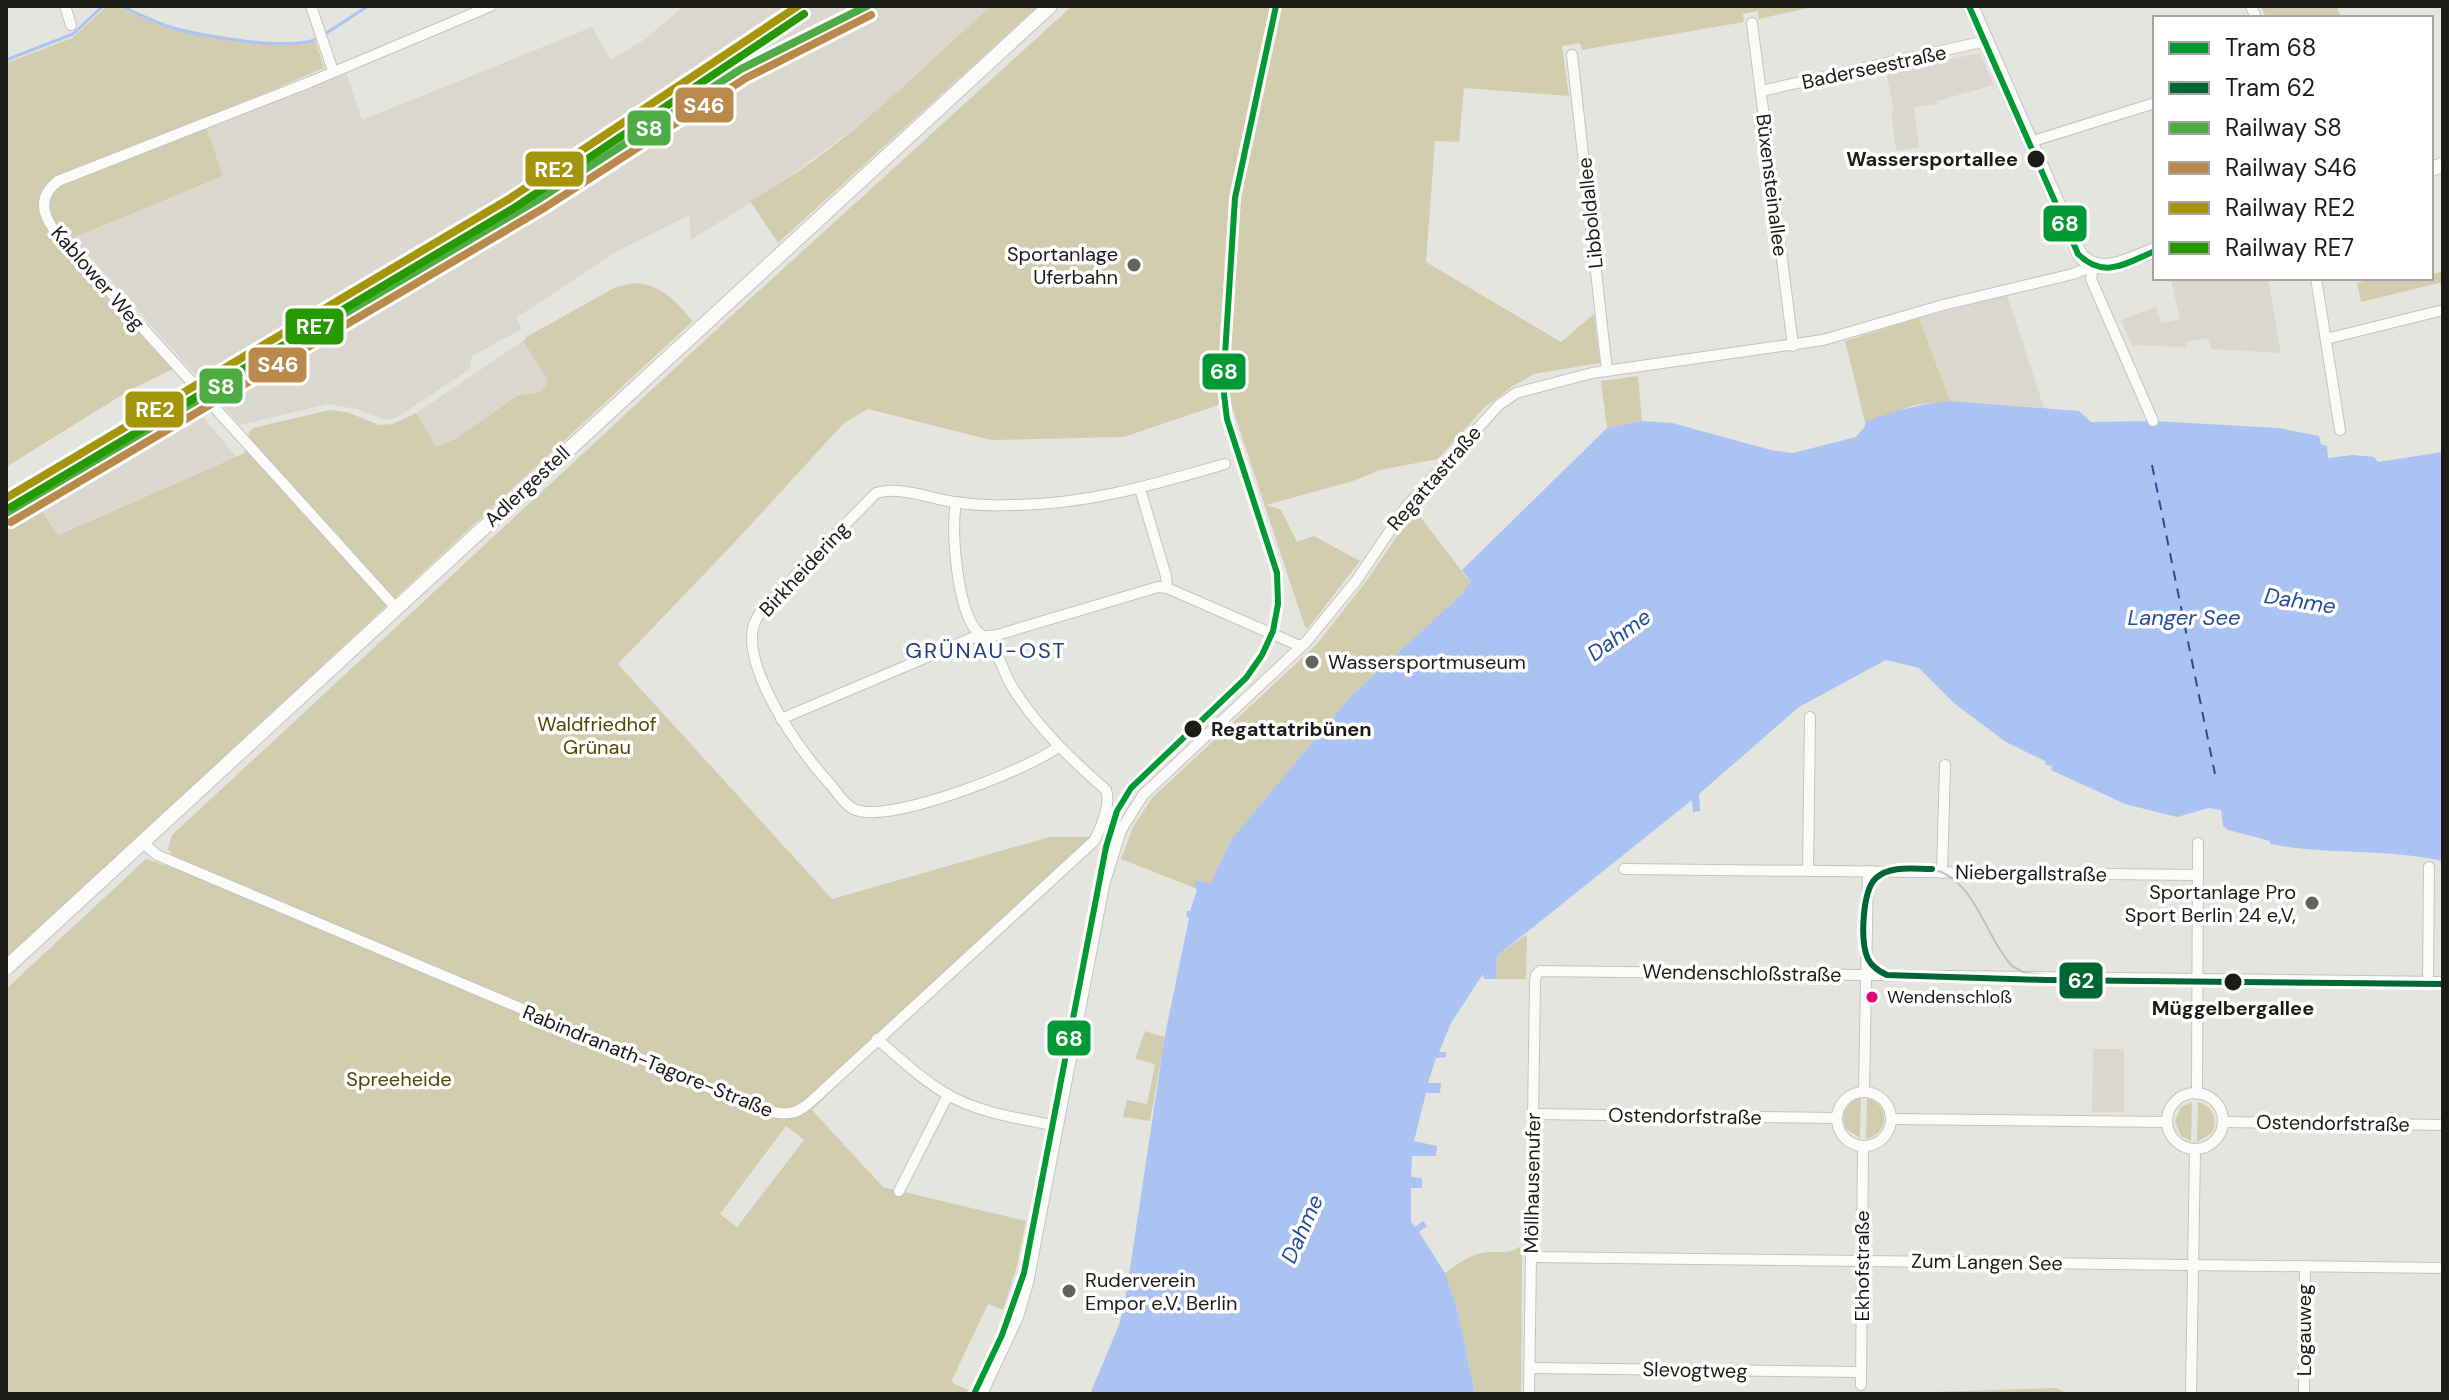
<svg xmlns="http://www.w3.org/2000/svg" width="2449" height="1400" viewBox="0 0 2449 1400" font-family="'DM Sans',sans-serif">
	<rect width="100%" height="100%" fill="#e5e5e0"/>
	<g fill="#dad8ce">
		<path d="M684,6h307l-111,103 -106,79 -83,52 -2,-25 -70,35 -103,68 6,11 -50,27 -2,13 -72,48 -12,3 -30,-11 -28,-5 -88,21 -167,-187 150,-62 -16,-47 139,-56 16,47 230,-93 19,33 34,-21z"/>
		<path d="M1980,53l14,32 -57,16v3l-23,3 5,41 -23,3 -5,-40 3,-1 -8,-37z"/>
		<path d="M2179,278h89l13,75 -70,-4 -3,-11 -22,4 1,5 -55,-2 -11,-25 35,-13 5,16 19,-4 -9,-39z"/>
		<path d="M2007,295l37,113 -94,-7 -31,-83z"/>
		<path d="M523,341l24,38 -1,6 -7,7 -12,2 -70,44 -22,10 -19,-35z"/>
		<path d="M200,413l36,44 -179,78 -23,-35z"/>
		<path d="M2093,1049h31v63h-32z"/>
	</g>
	<g fill="#d2ccaf" fill-rule="evenodd">
		<path d="M107,6h9l55,23 79,14 66,-1 8,26 -118,50 1,11 16,47 -150,62 -9,8 109,123 -43,21 -124,77v-404l66,-25z"/>
		<path d="M991,6h47l-260,237 -28,-42c92,-50 164,-126 241,-195z"/>
		<path d="M1072,6h746l-59,13 -1,-8 -15,3 1,8 -162,28 -2,-7 -18,3 7,50 -105,-8 -5,54 -24,-1 -9,121 135,80 33,-28 6,49 -66,11 -21,12 -29,22 -46,51 -58,11 -27,11 -87,24 15,5 16,32 17,-6 46,25 -52,67 -3,-1 -75,-226 -106,36 -133,3 -123,-31 -24,14 -110,120 -116,121 214,235 218,-62h40l-278,273 71,77 143,34 -9,45 -14,44 -15,-6 -37,78 17,8 -2,4h-960v-405l140,-130 20,7 7,-9 -5,-8 4,-14 557,-517zM786,1126l18,14 -67,87 -17,-13z"/>
		<path d="M2261,6h76l4,12h-75z"/>
		<path d="M2443,272v10l-82,20 -4,-19 7,-2 -1,-3h27l1,3 40,-3v-4z"/>
		<path d="M634,283c28,1 42,19 59,38l-687,638v-442l28,-17 24,35 187,-82 4,-20 4,-5 77,-18 17,2 32,13 14,-1 23,-11 20,34 21,-9 60,-42 22,-4 7,-7 1,-6 -24,-38 5,-5 88,-49z"/>
		<path d="M1919,318l31,83 -35,4 -50,17 -20,-81z"/>
		<path d="M1638,376l4,45 -35,7 -6,-47z"/>
		<path d="M1415,510l56,73 -6,8 -116,107 -118,142 -21,45 -12,-5 -3,8 -74,-29 12,-32 19,-29 165,-154 50,-64z"/>
		<path d="M1527,934l-1,45h-30l1,-23z"/>
		<path d="M1145,1031l20,6 -15,84 -27,-4 4,-17 20,4 8,-40 -20,-5z"/>
		<path d="M1857,1098h4l-1,40 -14,-9c-6,-13 -1,-23 11,-31z"/>
		<path d="M1867,1098c23,7 23,35 -1,41z"/>
		<path d="M2192,1102l-1,39 -10,-5 -6,-15 6,-14z"/>
		<path d="M2198,1102c15,4 20,17 14,31l-15,9z"/>
		<path d="M1519,1247l3,1 -1,146h-46l-17,-81 -13,-40c13,-9 25,-19 42,-21 12,-1 21,3 32,-5z"/>
		<path d="M2056,1388l12,6h-176l8,-1z"/>
	</g>
	<path fill="#aac3f3" d="M1950,401l129,10 12,11 62,-1 126,7 40,8 2,8 6,2 1,12 25,-3 21,2 4,5 65,-10v409c-57,-13 -116,-6 -173,-17v-3l-42,-11 -5,-4 -2,-16 -12,-2 -32,9 -52,-13 -74,-34 1,-4 -6,-1 -1,-4 -39,-19 -51,-38 -36,-36 -33,-8 -87,47 -100,87 1,17 -7,1 -1,-12 -195,156 -1,23h-12l-1,-5 -32,49 -12,29h7v5l-10,1 -8,25h13l-1,10h-14l-12,48 23,5 -1,10h-24l-1,21 11,1v10h-11v34l4,5 8,-6 4,5 -8,6 26,41 13,40 17,81h-385l29,-69 7,-30 39,-260 24,-117 -3,-2 1,-5h3l7,-21 -2,-2 2,-8 13,4 21,-44 118,-142 116,-107 -1,-2 7,-7 -9,-12 145,-142 35,-7 30,2 99,27 22,3 63,-16 9,-11v-4c28,-11 55,-18 85,-21z"/>
	<g fill="none" stroke-linecap="round" stroke-linejoin="round">
		<g stroke="#aac3f3" stroke-width="3">
			<path d="M121,6c15,7 30,14 46,20 30,10 125,26 152,12"/>
			<path d="M325,34l43,-28"/>
			<path d="M6,60l67,-26 30,-28"/>
		</g>
		<path stroke="#264c9c" stroke-width="2" stroke-dasharray="10 8" stroke-linecap="butt" d="M2152,465l63,309"/>
		<g stroke="#c3c3c0" stroke-width="12">
			<g id="street">
				<path d="M65,6l6,19"/>
				<path d="M311,6l22,65"/>
				<path d="M2251,6l5,12"/>
				<path d="M1752,23l41,323"/>
				<path d="M1572,55l35,316"/>
				<path d="M1761,91l225,-50"/>
				<path d="M2030,142l125,-39"/>
				<path d="M2093,266l-2,13 62,142"/>
				<path d="M2316,278l24,152"/>
				<path d="M2326,339l117,-29"/>
				<path d="M1140,489l26,87 1,12"/>
				<path d="M396,608l-341,-377c-14,-18 -16,-35 3,-50l252,-99 181,-76"/>
				<path d="M781,719l191,-81 25,-3 161,-48 9,1 133,58"/>
				<path d="M1058,747c-31,23 -166,76 -202,63 -10,-3 -19,-18 -26,-26 -29,-31 -86,-112 -77,-156 1,-6 5,-12 8,-17l115,-118c25,-7 52,5 78,9 18,3 37,4 55,3 77,0 143,-20 216,-41"/>
				<path d="M142,842l15,13 598,252c41,14 44,5 74,-22l265,-244c7,-12 17,-37 12,-51 -34,-30 -67,-61 -92,-100 -9,-14 -13,-29 -21,-44 -4,-8 -13,-10 -18,-17 -18,-25 -24,-96 -19,-127"/>
				<path d="M1624,869l574,6"/>
				<path d="M1808,871l2,-154"/>
				<path d="M1942,873l3,-108"/>
				<path d="M2428,982l1,-115"/>
				<path d="M877,1039c22,19 43,39 68,54 32,20 77,26 113,33"/>
				<circle cx="1864" cy="1119" r="27"/>
				<path d="M1864,1092l4,-221"/>
				<circle cx="2195" cy="1121" r="28"/>
				<path d="M2197,1094l1,-251"/>
				<path d="M1533,1114l304,4"/>
				<path d="M1891,1119l276,3"/>
				<path d="M2223,1122l220,3"/>
				<path d="M899,1191l49,-96"/>
				<path d="M1531,1257l912,11"/>
				<path d="M1530,1368l331,4"/>
				<path d="M1861,1385l2,-238"/>
				<path d="M982,1394l36,-77 10,-34 76,-398 17,-55 22,-35 163,-153 50,-61 50,-74 93,-102 17,-12 76,-20 231,-33 120,-35 130,-31 20,-8"/>
				<path d="M1529,1394l6,-412 1,-7 4,-4 903,11"/>
				<path d="M2191,1394l4,-245"/>
				<path d="M2304,1394l1,-128"/>
			</g>
		</g>
		<g stroke="#c3c3c0" stroke-width="16">
			<g id="secondary">
				<path d="M1971,6l109,249c21,23 50,4 75,-5"/>
				<path d="M2431,169l12,-4"/>
				<path d="M6,968l1044,-962"/>
			</g>
		</g>
		<use href="#street" stroke="#fbfbfa" stroke-width="10"/>
		<use href="#secondary" stroke="#fbfbfa" stroke-width="14"/>
		<path stroke="#c0c0c0" stroke-width="2" d="M1932,869c44,10 52,67 80,97l13,7 22,2"/>
		<g stroke="#fff" stroke-width="14">
			<path id="rail-1" d="M6,513l533,-314 202,-130 126,-63"/>
		</g>
		<g stroke="#fff" stroke-width="14">
			<path id="rail-2" d="M11,522l533,-314 202,-130 125,-63"/>
		</g>
		<g stroke="#fff" stroke-width="14">
			<path id="rail-3" d="M6,498l503,-299 289,-193"/>
		</g>
		<g stroke="#fff" stroke-width="14">
			<path id="rail-4" d="M11,507l503,-299 290,-194"/>
		</g>
		<use href="#rail-1" stroke="#4fac45" stroke-width="8"/>
		<use href="#rail-2" stroke="#ba8a4d" stroke-width="8"/>
		<use href="#rail-3" stroke="#a4950a" stroke-width="8"/>
		<use href="#rail-4" stroke="#269900" stroke-width="8"/>
		<g stroke="#fff" stroke-width="12">
			<g id="tram-1">
				<path d="M1969,6l109,248c26,26 48,9 77,-3"/>
				<path d="M974,1394l28,-59 22,-62 82,-426 11,-36 14,-23 115,-110 16,-23 11,-24 5,-27 -1,-31 -50,-154 -4,-33 12,-188 41,-192"/>
			</g>
		</g>
		<g stroke="#fff" stroke-width="12">
			<path id="tram-2" d="M1932,869c-18,0 -42,-4 -56,9 -14,13 -16,64 -8,81 4,8 11,12 19,16l158,5 398,4"/>
		</g>
		<use href="#tram-1" stroke="#093" stroke-width="6"/>
		<use href="#tram-2" stroke="#063" stroke-width="6"/>
	</g>
	<g fill="#1c1b18" stroke="#fff" stroke-width="3">
		<circle cx="2036" cy="159" r="10"/>
		<circle cx="1193" cy="729" r="10"/>
		<circle cx="2233" cy="982" r="10"/>
	</g>
	<g fill="#62625e" stroke="#fff" stroke-width="3">
		<circle cx="1134" cy="265" r="8"/>
		<circle cx="1312" cy="662" r="8"/>
		<circle cx="2312" cy="903" r="8"/>
		<circle cx="1069" cy="1291" r="8"/>
	</g>
	<circle fill="#e5007d" stroke="#fff" stroke-width="3" cx="1872" cy="997" r="7"/>
	<g text-anchor="middle" dominant-baseline="central" stroke-width="7" stroke-linejoin="round" paint-order="stroke">
		<g font-size="18" fill="#1c1b18" stroke="#fff" text-anchor="start">
			<text x="1887" y="997">Wendenschloß</text>
		</g>
		<g font-size="20" fill="#1c1b18" stroke="#fff">
			<text transform="translate(1874 67) rotate(-12)">Baderseestraße</text>
			<text transform="translate(1772 185) rotate(83)">Büxensteinallee</text>
			<text transform="translate(1590 213) rotate(-96)">Libboldallee</text>
			<text transform="translate(98 278) rotate(49)">Kablower Weg</text>
			<text transform="translate(1434 478) rotate(-49)">Regattastraße</text>
			<text transform="translate(527 486) rotate(-43)">Adlergestell</text>
			<text transform="translate(804 569) rotate(-47)">Birkheidering</text>
			<text transform="translate(2031 873) rotate(1)">Niebergallstraße</text>
			<text transform="translate(1742 973) rotate(1)">Wendenschloßstraße</text>
			<text transform="translate(648 1061) rotate(22)">Rabindranath-Tagore-Straße</text>
			<text transform="translate(1685 1116) rotate(1)">Ostendorfstraße</text>
			<text transform="translate(2333 1123) rotate(1)">Ostendorfstraße</text>
			<text transform="translate(1532 1183) rotate(-89)">Möllhausenufer</text>
			<text transform="translate(1987 1262) rotate(1)">Zum Langen See</text>
			<text transform="translate(1862 1266) rotate(-90)">Ekhofstraße</text>
			<text transform="translate(2304 1330) rotate(-90)">Logauweg</text>
			<text transform="translate(1695 1370) rotate(1)">Slevogtweg</text>
		</g>
		<g font-size="20" font-weight="bold" fill="#1c1b18" stroke="#fff" text-anchor="end">
			<text x="2018" y="159">Wassersportallee</text>
			<text x="1211" y="729" text-anchor="start">Regattatribünen</text>
			<text x="2233" y="1008" text-anchor="middle">Müggelbergallee</text>
		</g>
		<g font-size="20" fill="#1c1b18" stroke="#fff" text-anchor="end">
			<text x="1118" y="254">Sportanlage<tspan x="1118" dy="23">Uferbahn</tspan></text>
			<text x="1328" y="662" text-anchor="start">Wassersportmuseum</text>
			<text x="2296" y="892">Sportanlage Pro<tspan x="2296" dy="23">Sport Berlin 24 e,V,</tspan></text>
			<text x="1085" y="1280" text-anchor="start">Ruderverein<tspan x="1085" dy="23">Empor e.V. Berlin</tspan></text>
		</g>
		<g font-size="20" fill="#544700" stroke="#fff">
			<text x="597" y="724">Waldfriedhof<tspan x="597" dy="23">Grünau</tspan></text>
			<text x="399" y="1079">Spreeheide</text>
		</g>
		<g font-size="22" font-style="italic" fill="#264c9c" stroke="#fff">
			<text transform="translate(2300 601) rotate(9)">Dahme</text>
			<text x="2184" y="617">Langer See</text>
			<text transform="translate(1619 635) rotate(-36)">Dahme</text>
			<text transform="translate(1302 1229) rotate(-66)">Dahme</text>
		</g>
		<g font-size="22" letter-spacing="2" fill="#243e76" stroke="#fff">
			<text x="986" y="650">GRÜNAU-OST</text>
		</g>
	</g>
	<g stroke="#fff" stroke-width="3">
		<rect x="674" y="86" width="61" height="38" rx="8" fill="#ba8a4d"/>
		<rect x="626" y="109" width="46" height="38" rx="8" fill="#4fac45"/>
		<rect x="524" y="150" width="61" height="38" rx="8" fill="#a4950a"/>
		<rect x="2042" y="204" width="46" height="39" rx="8" fill="#093"/>
		<rect x="284" y="307" width="61" height="39" rx="8" fill="#269900"/>
		<rect x="247" y="346" width="61" height="38" rx="8" fill="#ba8a4d"/>
		<rect x="1201" y="352" width="46" height="39" rx="8" fill="#093"/>
		<rect x="198" y="367" width="46" height="38" rx="8" fill="#4fac45"/>
		<rect x="124" y="390" width="61" height="39" rx="8" fill="#a4950a"/>
		<rect x="2058" y="961" width="46" height="39" rx="8" fill="#063"/>
		<rect x="1046" y="1019" width="46" height="38" rx="8" fill="#093"/>
	</g>
	<g font-size="22" text-anchor="middle" font-weight="bold" fill="#fff">
		<text x="704" y="113">S46</text>
		<text x="649" y="136">S8</text>
		<text x="554" y="177">RE2</text>
		<text x="2065" y="231">68</text>
		<text x="315" y="334">RE7</text>
		<text x="278" y="372">S46</text>
		<text x="1224" y="379">68</text>
		<text x="221" y="394">S8</text>
		<text x="155" y="417">RE2</text>
		<text x="2081" y="988">62</text>
		<text x="1069" y="1046">68</text>
	</g>
	<rect width="2449" height="1400" fill="none" stroke="#1c1b18" stroke-width="16"/>
	<rect x="2153" y="16" width="280" height="264" fill="#ffffff" stroke="#a4a4a3" stroke-width="2"/>
	<rect x="2169" y="42" width="40" height="12" fill="#009933" stroke="#a4a4a3" stroke-width="2"/>
	<text x="2225" y="56" font-size="24" fill="#1c1b18">Tram 68</text>
	<rect x="2169" y="82" width="40" height="12" fill="#006633" stroke="#a4a4a3" stroke-width="2"/>
	<text x="2225" y="96" font-size="24" fill="#1c1b18">Tram 62</text>
	<rect x="2169" y="122" width="40" height="12" fill="#4fac45" stroke="#a4a4a3" stroke-width="2"/>
	<text x="2225" y="136" font-size="24" fill="#1c1b18">Railway S8</text>
	<rect x="2169" y="162" width="40" height="12" fill="#ba8a4d" stroke="#a4a4a3" stroke-width="2"/>
	<text x="2225" y="176" font-size="24" fill="#1c1b18">Railway S46</text>
	<rect x="2169" y="202" width="40" height="12" fill="#a4950a" stroke="#a4a4a3" stroke-width="2"/>
	<text x="2225" y="216" font-size="24" fill="#1c1b18">Railway RE2</text>
	<rect x="2169" y="242" width="40" height="12" fill="#269900" stroke="#a4a4a3" stroke-width="2"/>
	<text x="2225" y="256" font-size="24" fill="#1c1b18">Railway RE7</text>
</svg>
